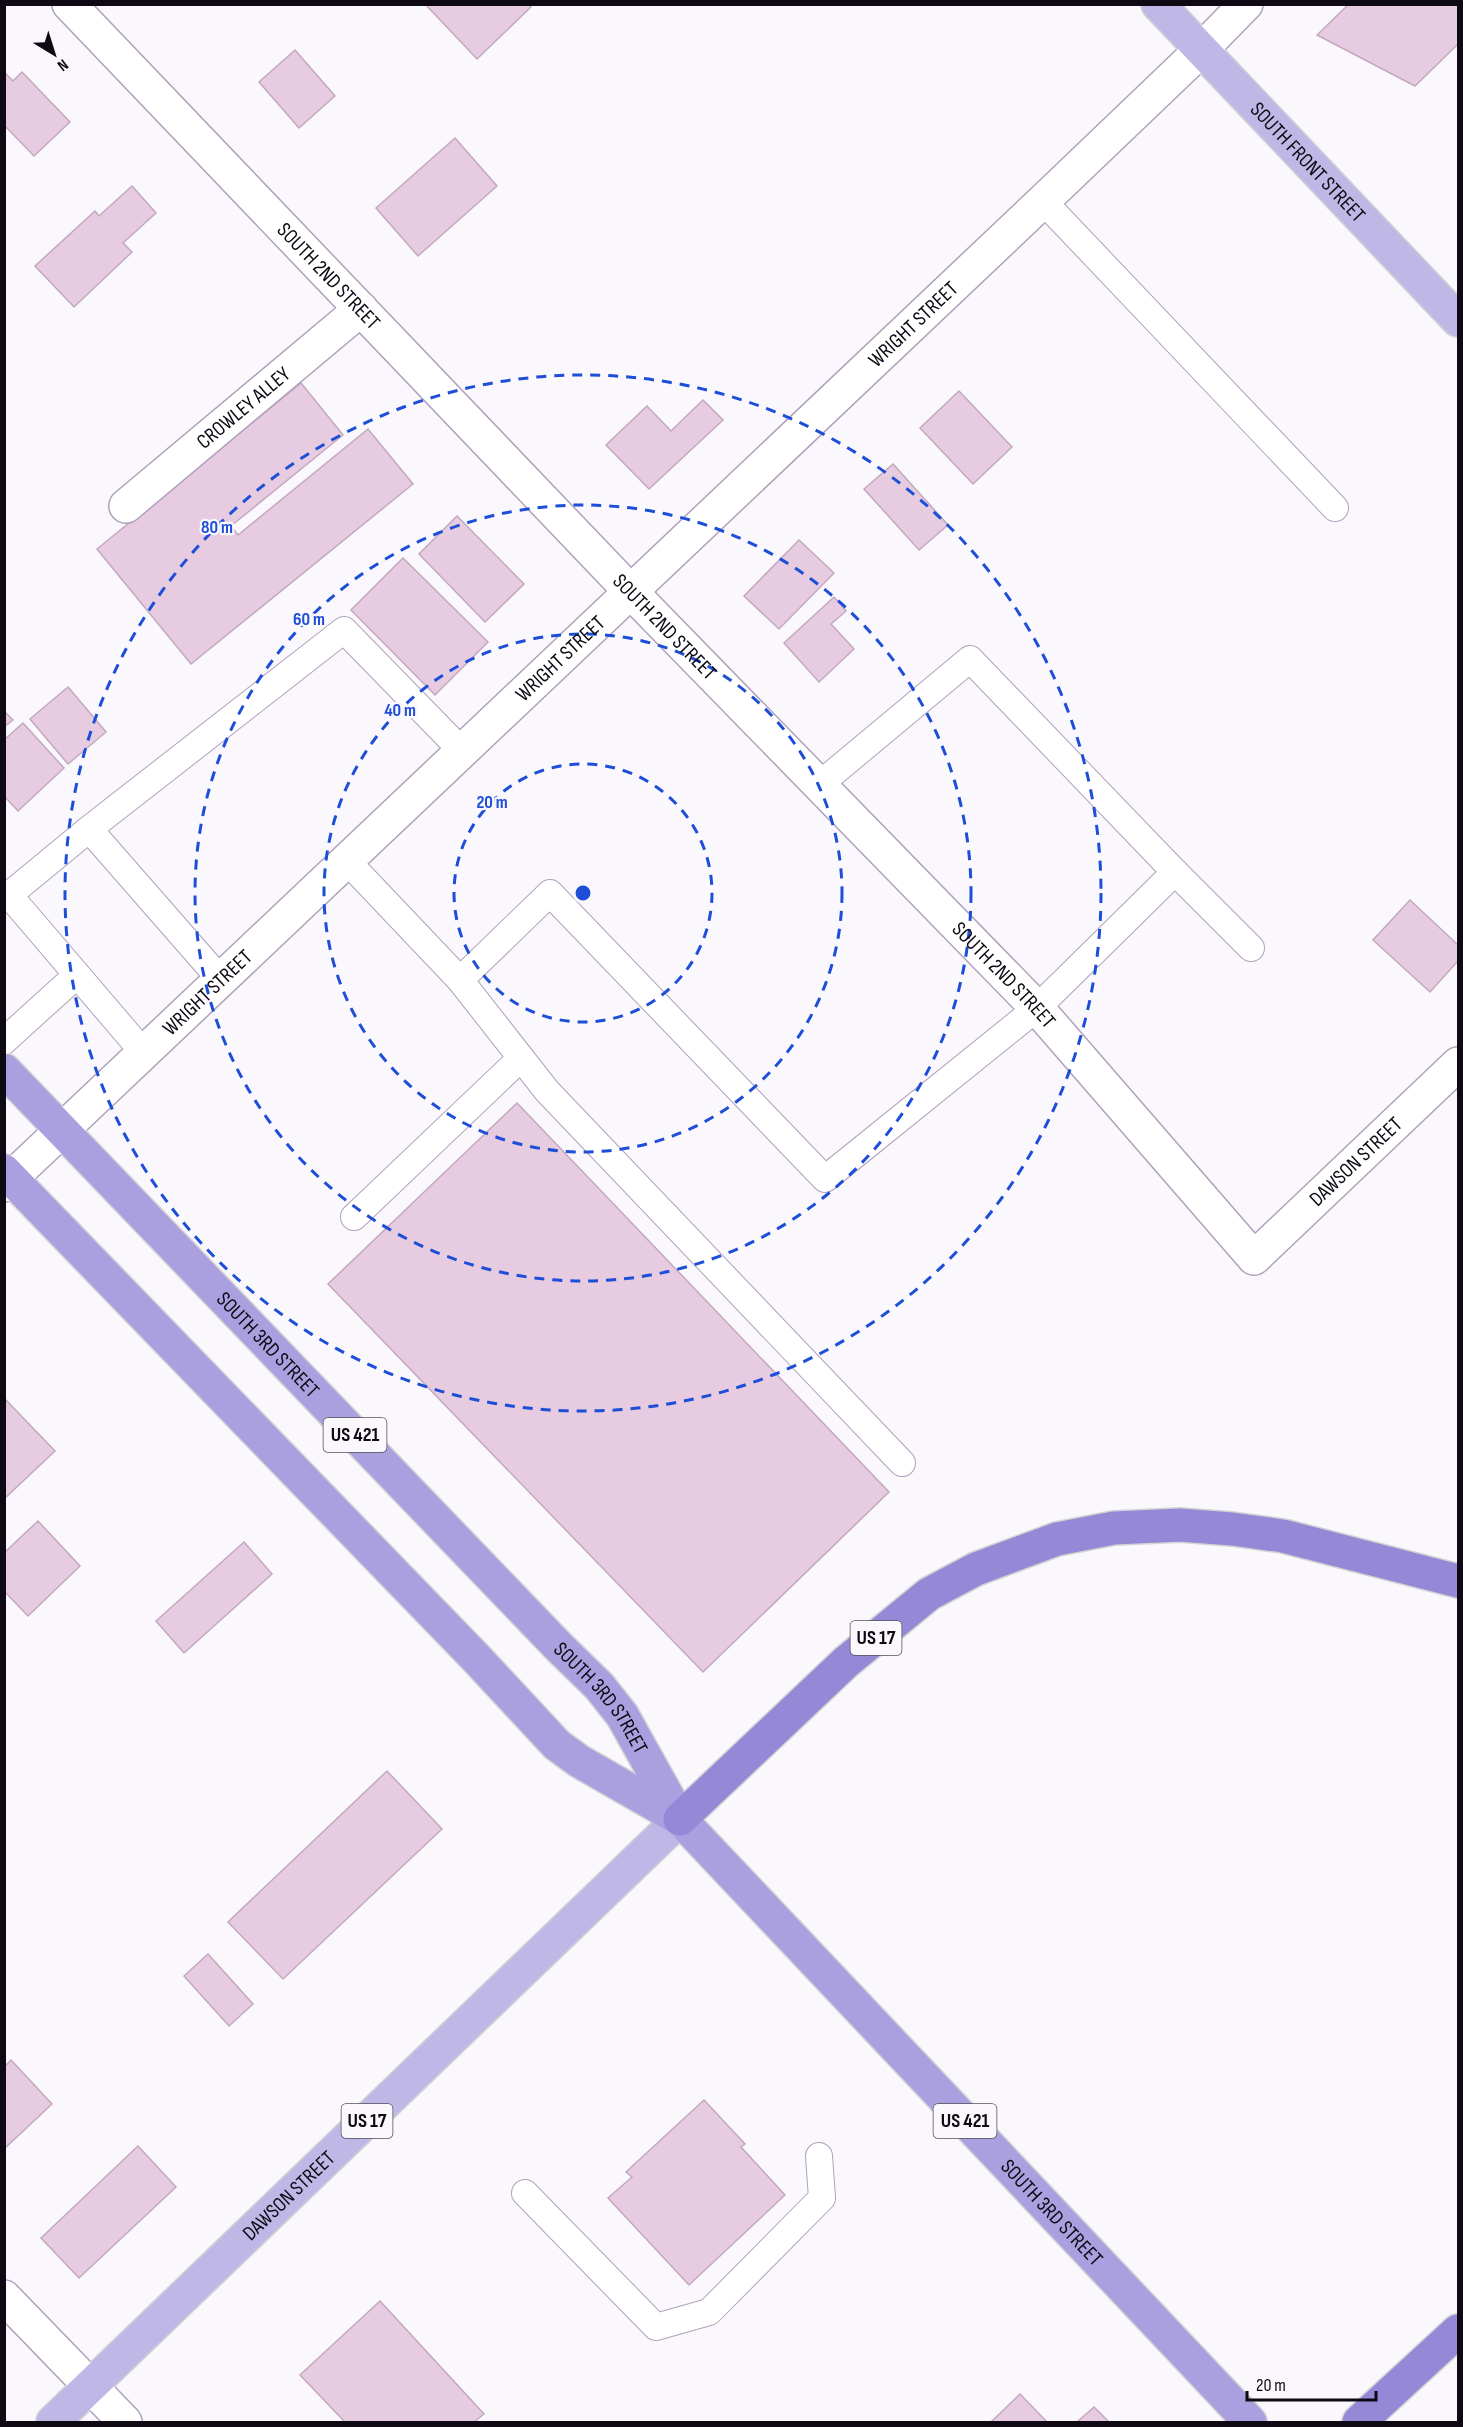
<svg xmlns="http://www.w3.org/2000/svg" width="1463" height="2427" viewBox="0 0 1463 2427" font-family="'Sofia Sans Condensed',sans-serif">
	<rect width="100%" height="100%" fill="#faf7fd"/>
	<g fill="#e6cbe1" stroke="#c3a9bf" stroke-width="1.5">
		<path d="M425,4h104l2,3 -54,52z"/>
		<path d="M1349,4h109v40l-43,42 -98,-51z"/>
		<path d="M295,50l40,46 -36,32 -40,-46z"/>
		<path d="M4,72l9,9 9,-9 48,50 -36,34 -30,-31z"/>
		<path d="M455,138l42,48 -79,70 -42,-48z"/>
		<path d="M132,186l24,27 -33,30 9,9 -58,55 -39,-41 60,-55 4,5z"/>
		<path d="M301,383l42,52 -112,91 7,9 130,-106 45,55 -222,180 -94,-115z"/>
		<path d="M959,391l53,56 -39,37 -53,-56z"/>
		<path d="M703,400l20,20 -74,69 -43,-44 41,-39 24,25z"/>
		<path d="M893,464l55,61 -29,25 -55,-61z"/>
		<path d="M457,516l67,68 -39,38 -66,-68z"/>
		<path d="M799,540l35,33 -55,56 -35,-33z"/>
		<path d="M403,558l85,84 -53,53 -84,-85z"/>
		<path d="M834,597l12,14 -15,13 23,25 -35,33 -35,-39z"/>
		<path d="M68,687l38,45 -38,32 -38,-45z"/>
		<path d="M4,711l9,9 -9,7z"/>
		<path d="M23,723l41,45 -46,43 -14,-15v-56z"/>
		<path d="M1410,900l48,45v16l-28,31 -57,-52z"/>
		<path d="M517,1103l372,389 -186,180 -375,-388z"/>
		<path d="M4,1398l51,53 -51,48z"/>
		<path d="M38,1521l42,45 -52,50 -24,-25v-38z"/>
		<path d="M244,1542l28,32 -88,79 -28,-32z"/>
		<path d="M387,1771l55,58 -159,150 -55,-57z"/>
		<path d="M208,1954l45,50 -24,22 -45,-50z"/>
		<path d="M11,2060l41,44 -48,45v-82z"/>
		<path d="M704,2100l41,44 -4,3 44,48 -96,90 -81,-87 24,-21 -6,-5z"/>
		<path d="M138,2146l38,41 -97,91 -38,-40z"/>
		<path d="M380,2301l104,113 -10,8h-129l-45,-47z"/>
		<path d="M1020,2394l27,28h-56z"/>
		<path d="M1094,2407l15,15h-32z"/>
	</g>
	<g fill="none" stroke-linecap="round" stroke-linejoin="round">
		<g stroke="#b0a1bc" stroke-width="28">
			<g id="service">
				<path d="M1043,201l292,307"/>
				<path d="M89,829l255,-199 119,122"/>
				<path d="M347,861l113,119 87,111 355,372"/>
				<path d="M1175,872l76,76"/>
				<path d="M460,980l90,-87 275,286 212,-171 138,-136 -205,-213 -150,125"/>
				<path d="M4,1041l73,-66"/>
				<path d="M144,1053l-135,-158 80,-66 132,151"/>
				<path d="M354,1217l167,-159"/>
				<path d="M525,2193l131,134 53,-15 113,-114 -3,-42"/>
			</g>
		</g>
		<g stroke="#b0a1bc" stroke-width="36">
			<g id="minor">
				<path id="s1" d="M69,4l562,588 406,416 217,250 204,-194"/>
				<path id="s2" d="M126,506l235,-197"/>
				<path id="s3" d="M4,1185l1039,-984 159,-152 44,-45"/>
				<path d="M4,2297l121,125"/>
			</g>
		</g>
		<g stroke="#d4d3d4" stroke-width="36">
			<g id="primary">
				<path id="s4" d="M1158,4l300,316"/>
				<path id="s5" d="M53,2422l627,-603"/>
			</g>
		</g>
		<g stroke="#d4d3d4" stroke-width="36">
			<g id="trunk">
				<path id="s6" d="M4,1070l554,576 41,40 23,29 58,104 570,603"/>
				<path d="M4,1171l473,488 80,86 22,16 101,58"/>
			</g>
		</g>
		<g stroke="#d4d3d4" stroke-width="36">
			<g id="motorway">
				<path d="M680,1819l166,-157 83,-68 47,-25 81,-30 57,-11 66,-3 52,4 51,7 175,45"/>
				<path d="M1359,2422l99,-91"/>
			</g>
		</g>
		<use href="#service" stroke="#fff" stroke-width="26"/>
		<use href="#minor" stroke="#fff" stroke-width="33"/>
		<use href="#primary" stroke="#bfb8e7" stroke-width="33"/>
		<use href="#trunk" stroke="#aaa0df" stroke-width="33"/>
		<use href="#motorway" stroke="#9589d7" stroke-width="33"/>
	</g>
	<g fill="none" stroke="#1d4ed8" stroke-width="3" stroke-dasharray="10 8">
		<circle cx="583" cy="893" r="129"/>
		<circle cx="583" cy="893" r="259"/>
		<circle cx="583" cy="893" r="388"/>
		<circle cx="583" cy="893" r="518"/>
	</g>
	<g text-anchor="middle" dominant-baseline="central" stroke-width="4.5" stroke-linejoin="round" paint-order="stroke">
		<g fill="#faf7fd" stroke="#555058" stroke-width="1.5">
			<rect x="323.5" y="1418" width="63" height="34" rx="4.5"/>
			<rect x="850.5" y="1621" width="51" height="34" rx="4.5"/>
			<rect x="341.5" y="2104" width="51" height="34" rx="4.5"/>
			<rect x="933.5" y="2104" width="63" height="34" rx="4.5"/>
		</g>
		<g font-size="20" font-weight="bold" fill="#0e0912">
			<text x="355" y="1435">US 421</text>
			<text x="876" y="1638">US 17</text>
			<text x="367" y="2121">US 17</text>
			<text x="965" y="2121">US 421</text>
		</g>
		<g font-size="21" fill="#0e0912" stroke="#faf7fd">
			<text stroke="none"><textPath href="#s4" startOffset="218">SOUTH FRONT STREET</textPath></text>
			<text stroke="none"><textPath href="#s1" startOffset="376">SOUTH 2ND STREET</textPath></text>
			<text stroke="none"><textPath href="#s3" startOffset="1252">WRIGHT STREET</textPath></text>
			<text stroke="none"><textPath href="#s2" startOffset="153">CROWLEY ALLEY</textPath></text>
			<text stroke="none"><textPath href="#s1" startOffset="862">SOUTH 2ND STREET</textPath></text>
			<text stroke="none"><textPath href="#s3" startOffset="766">WRIGHT STREET</textPath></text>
			<text stroke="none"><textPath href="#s1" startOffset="1348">SOUTH 2ND STREET</textPath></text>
			<text stroke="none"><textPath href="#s3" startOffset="280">WRIGHT STREET</textPath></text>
			<text stroke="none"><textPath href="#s1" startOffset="1866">DAWSON STREET</textPath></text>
			<text stroke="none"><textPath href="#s6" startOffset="381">SOUTH 3RD STREET</textPath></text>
			<text stroke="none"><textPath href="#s6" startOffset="867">SOUTH 3RD STREET</textPath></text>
			<text stroke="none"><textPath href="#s5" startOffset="327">DAWSON STREET</textPath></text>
			<text stroke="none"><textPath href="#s6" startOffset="1554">SOUTH 3RD STREET</textPath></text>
		</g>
	</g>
	<circle cx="583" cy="893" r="9" fill="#1d4ed8" stroke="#faf7fd" stroke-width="3"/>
	<g font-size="18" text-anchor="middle" font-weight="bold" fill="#1d4ed8" stroke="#faf7fd" stroke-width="4.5" stroke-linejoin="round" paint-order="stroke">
		<text x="217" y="533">80 m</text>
		<text x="309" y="625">60 m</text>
		<text x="400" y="716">40 m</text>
		<text x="492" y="808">20 m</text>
	</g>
	<rect width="1463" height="2427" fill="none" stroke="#0e0912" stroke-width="12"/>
	<g transform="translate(54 54) rotate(142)" stroke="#faf7fd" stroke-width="4.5" paint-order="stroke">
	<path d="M0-4.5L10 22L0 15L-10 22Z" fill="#0e0912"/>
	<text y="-9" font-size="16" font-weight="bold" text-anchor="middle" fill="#0e0912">N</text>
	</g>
	<path d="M1247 2391v9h129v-9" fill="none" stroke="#0e0912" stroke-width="3"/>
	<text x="1256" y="2391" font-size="18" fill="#0e0912" stroke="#faf7fd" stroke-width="4.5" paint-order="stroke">20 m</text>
</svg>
